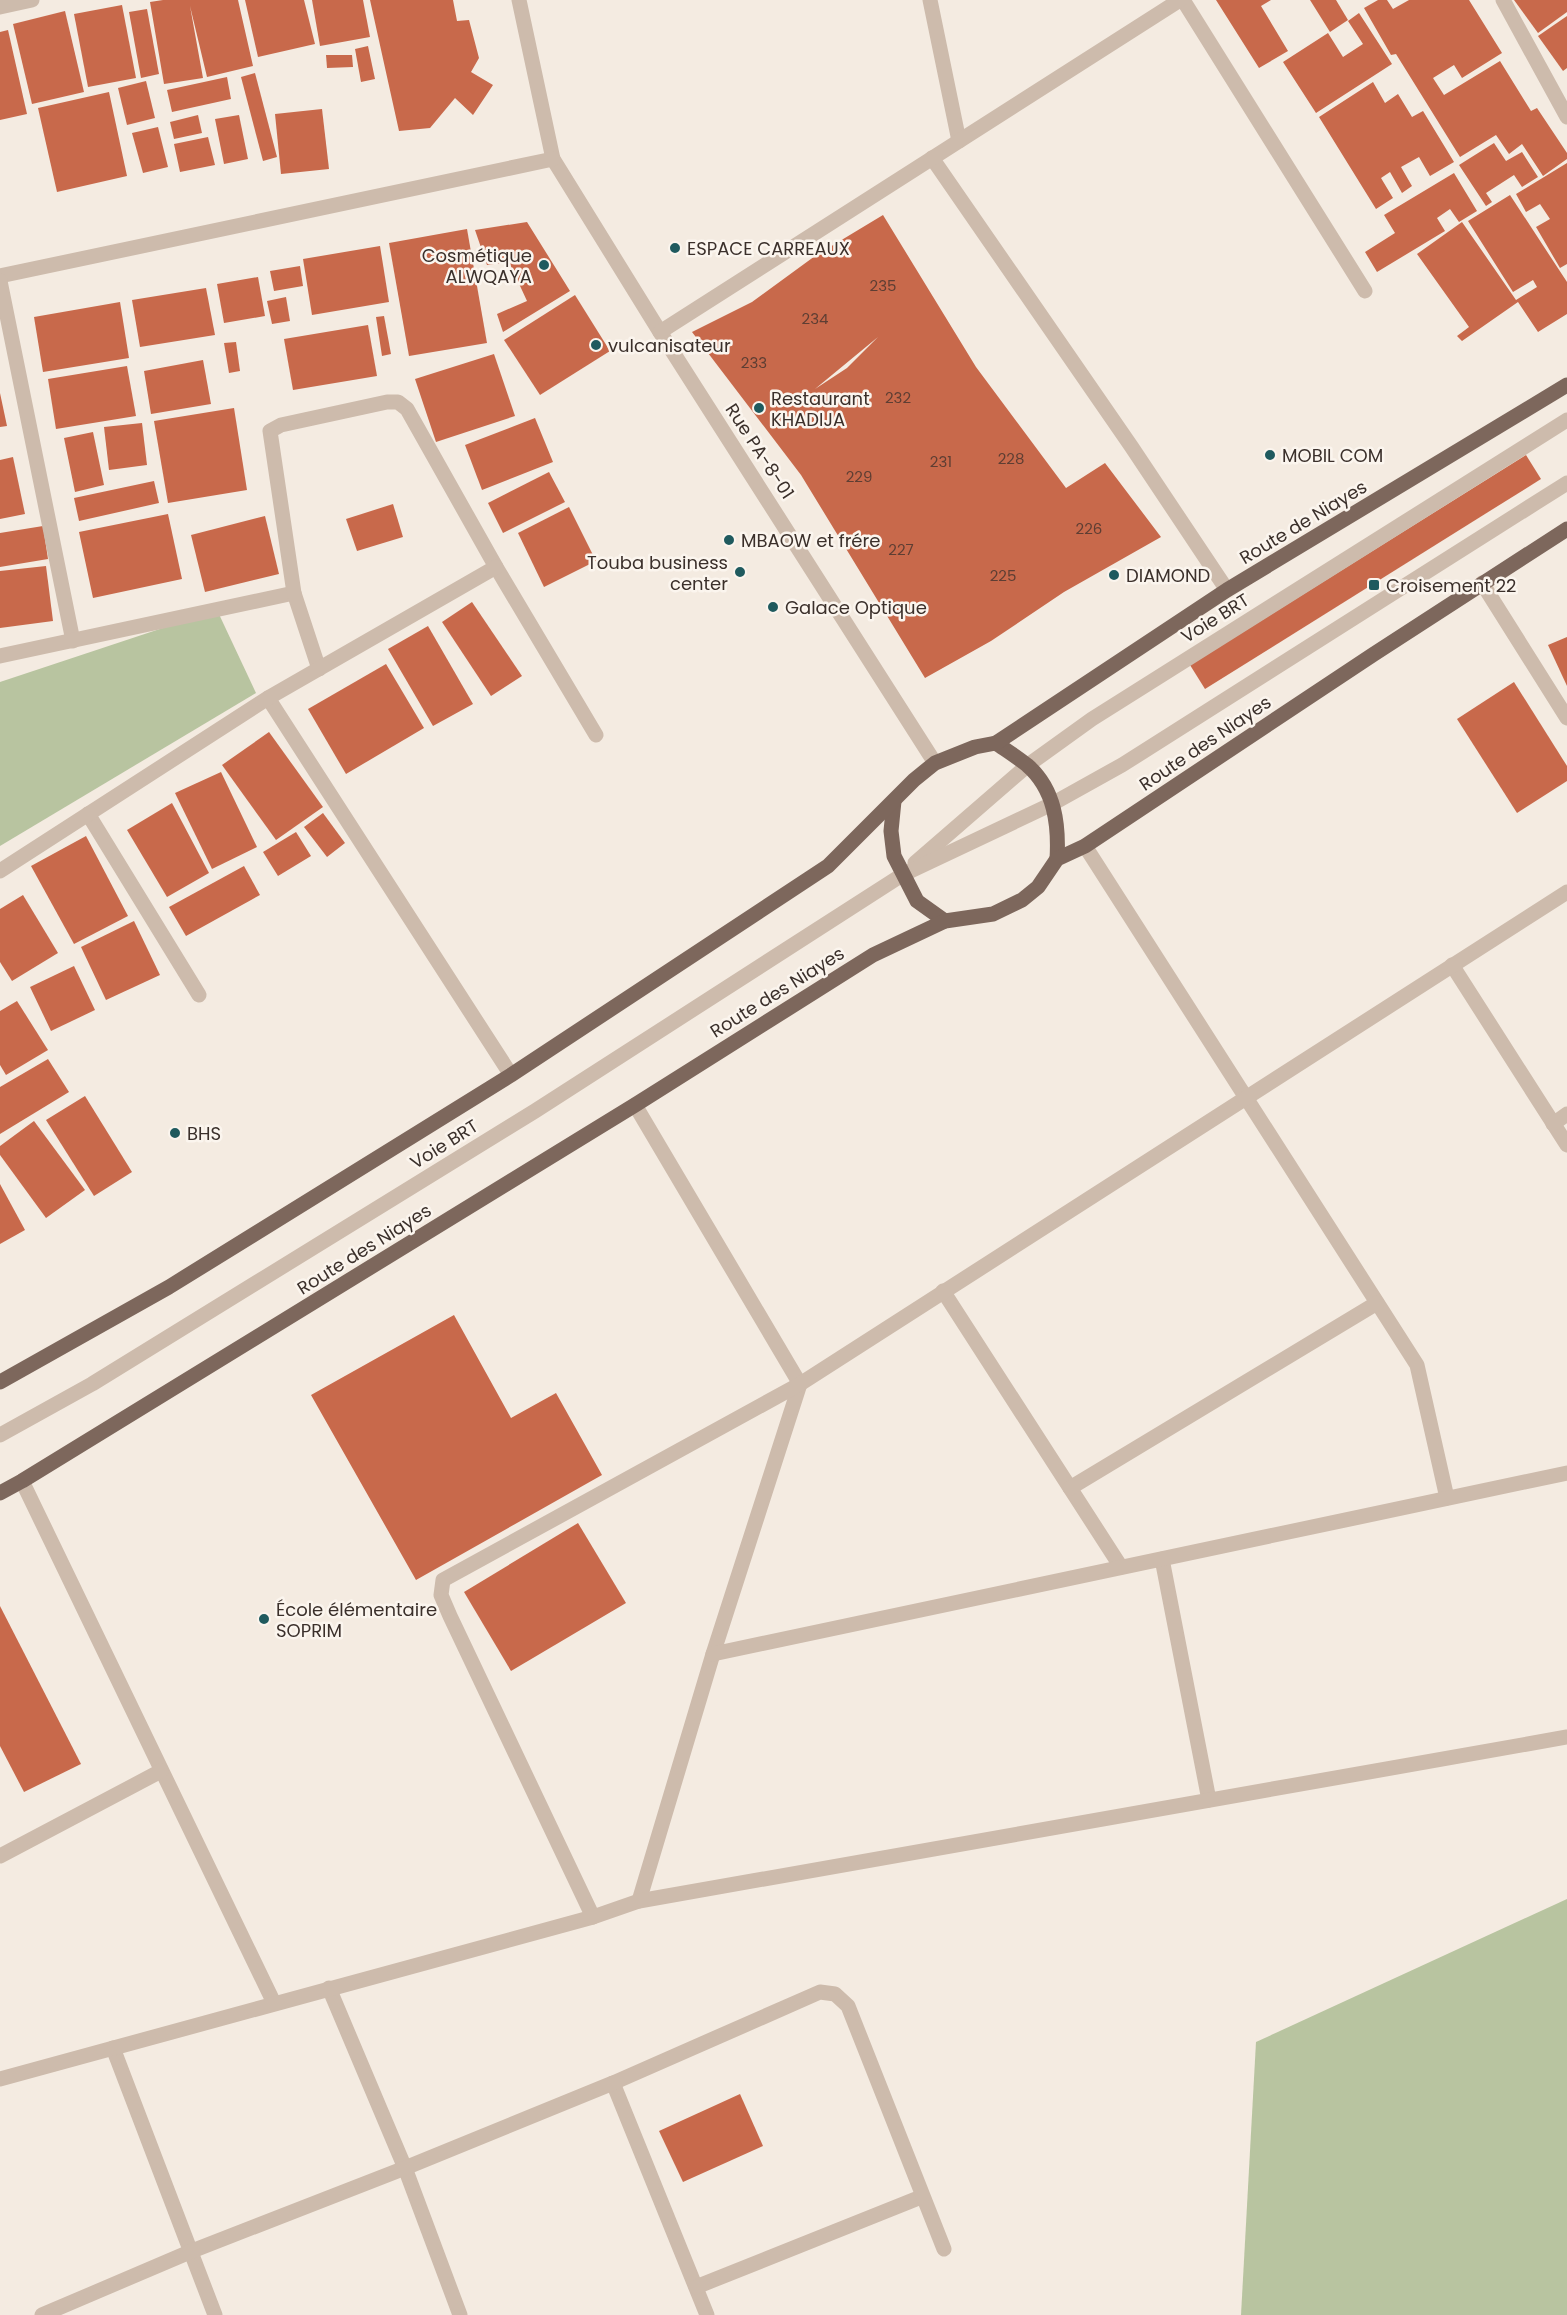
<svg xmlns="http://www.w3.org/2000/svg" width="1567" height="2315" viewBox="0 0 1567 2315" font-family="Poppins,sans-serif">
	<rect width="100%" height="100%" fill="#f4ebe1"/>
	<g fill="#b8c4a0">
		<path d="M217,610l39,83 -256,153v-164z"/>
		<path d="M1567,1899v416h-326l15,-273z"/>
	</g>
	<g fill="#c8694b" fill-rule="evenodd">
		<path d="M163,0h75l15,66 -46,11 -17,-71 13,72 -39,6 -14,-82z"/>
		<path d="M245,0h59l11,44 -57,13z"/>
		<path d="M312,0h51l7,37 -50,9z"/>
		<path d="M370,0h83l4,21 12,-1 10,38 -8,14 22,13 -20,30 -18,-17 -25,30 -31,3z"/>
		<path d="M1216,0h55l-10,6 27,45 -29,17z"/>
		<path d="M1310,0h26l12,20 -18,12z"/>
		<path d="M1378,0h9l6,9 16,-9h60l33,53 -40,25 -8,-13 -21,13 11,17 56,-34 31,50 6,-3 30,45v6l-24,17 -21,-32 -13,10 -13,-19 -36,22 -64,-103 -5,1 -27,-47z"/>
		<path d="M1514,0h53v12l-29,21z"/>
		<path d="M122,5l14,73 -48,9 -14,-73z"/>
		<path d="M147,9l12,65 -18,4 -12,-66z"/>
		<path d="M65,11l19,81 -52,12 -19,-80z"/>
		<path d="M1359,13l33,51 -76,49 -33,-51 45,-29 15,24 20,-13 -15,-23z"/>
		<path d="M1567,16v52l-4,3 -25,-35z"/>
		<path d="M8,30l19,84 -27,6v-88z"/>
		<path d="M368,46l7,33 -14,3 -6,-33z"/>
		<path d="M326,55h26l1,12 -26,1z"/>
		<path d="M255,73l22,84 -14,4 -22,-84z"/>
		<path d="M227,77l4,22 -59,13 -5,-22z"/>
		<path d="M146,81l9,37 -28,7 -9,-37z"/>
		<path d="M1373,82l12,21 13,-9 14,23 11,-6 31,51 -24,14 -11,-19 -18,10 11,19 -10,7 -12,-21 -9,6 12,20 -17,11 -57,-92z"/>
		<path d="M109,92l18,84 -70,16 -19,-84z"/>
		<path d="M322,109l7,60 -48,5 -6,-60z"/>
		<path d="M198,115l4,18 -28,6 -4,-17z"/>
		<path d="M239,115l9,44 -24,5 -9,-45z"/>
		<path d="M158,127l10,40 -25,6 -11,-40z"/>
		<path d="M208,137l7,28 -35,7 -6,-28z"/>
		<path d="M1494,143l12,18 16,-9 16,25 -16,10 -8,-12 -28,18 6,9 -6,4 -27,-41z"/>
		<path d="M1567,163v101l-7,4 -24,-41 14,-8 -10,-15 -14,8 -10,-18z"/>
		<path d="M1454,173l23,38 -18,11 -9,-13 -13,9 8,13 -68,41 -12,-20 30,-19 -11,-18z"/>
		<path d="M1510,195l57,87v32l-29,18 -20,-30 -56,39 -5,-5 12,-9 -52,-73 45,-32 54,78 21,-13 -4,-7 -20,12 -45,-71z"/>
		<path d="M883,215l93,152 90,121 39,-25 56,74 -97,55 -73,49 -66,37 -124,-203 -109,-143 60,-30 63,-46zM878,337l-31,31 -32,21z"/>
		<path d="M527,222l43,69 -67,41 -6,-18 30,-13 -18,-39 -22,3 -12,-35z"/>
		<path d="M467,229l20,114 -78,13 -20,-113z"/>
		<path d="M380,246l9,56 -77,13 -9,-56z"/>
		<path d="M300,266l3,20 -29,5 -4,-20z"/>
		<path d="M258,277l7,39 -41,7 -7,-39z"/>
		<path d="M206,288l9,47 -75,12 -8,-47z"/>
		<path d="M575,295l35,56 -70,44 -36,-55z"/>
		<path d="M286,297l4,24 -18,3 -5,-23z"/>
		<path d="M120,302l9,56 -86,14 -9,-55z"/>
		<path d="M384,316l7,38 -9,2 -6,-39z"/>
		<path d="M368,325l9,51 -84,14 -9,-51z"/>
		<path d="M236,342l4,29 -11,2 -5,-30z"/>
		<path d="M494,354l21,62 -79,26 -21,-63z"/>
		<path d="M203,360l8,44 -60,10 -7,-43z"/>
		<path d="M127,366l9,50 -80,13 -8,-50z"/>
		<path d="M0,393l7,33 -7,1z"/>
		<path d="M234,408l13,82 -79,13 -14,-82z"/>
		<path d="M535,418l18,44 -71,28 -17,-45z"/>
		<path d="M142,423l5,42 -38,5 -5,-43z"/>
		<path d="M93,432l11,53 -29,7 -11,-54z"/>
		<path d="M1526,455l15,24 -336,210 -15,-24z"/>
		<path d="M13,457l12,57 -25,5v-59z"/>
		<path d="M549,472l16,30 -62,31 -15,-30z"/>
		<path d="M154,481l5,22 -80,18 -5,-23z"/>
		<path d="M393,504l10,33 -46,14 -11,-32z"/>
		<path d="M569,507l27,54 -52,26 -26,-54z"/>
		<path d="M168,514l14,65 -89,19 -14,-66z"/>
		<path d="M265,516l14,58 -74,18 -14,-57z"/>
		<path d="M43,526l5,33 -48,8v-34z"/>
		<path d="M46,566l7,55 -53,7v-57z"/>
		<path d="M472,602l50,74 -31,20 -49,-74z"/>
		<path d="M428,626l45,78 -40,22 -45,-77z"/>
		<path d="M1567,637v49l-19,-41z"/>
		<path d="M386,664l38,64 -78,46 -38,-65z"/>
		<path d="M1514,682l53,84v15l-50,32 -60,-94z"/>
		<path d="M269,732l54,75 -47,33 -54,-75z"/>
		<path d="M221,772l36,75 -45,22 -37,-76z"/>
		<path d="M172,803l37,70 -42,24 -40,-67z"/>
		<path d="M323,813l22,30 -18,14 -23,-30z"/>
		<path d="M296,832l15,24 -33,20 -15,-24z"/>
		<path d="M86,836l42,80 -54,28 -43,-78z"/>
		<path d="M244,866l16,29 -74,41 -17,-29z"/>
		<path d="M23,895l35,58 -46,28 -12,-19v-53z"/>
		<path d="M134,921l26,54 -54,25 -25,-53z"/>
		<path d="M74,966l21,44 -44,21 -21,-44z"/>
		<path d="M17,1001l31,49 -42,25 -6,-10v-54z"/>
		<path d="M48,1059l21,33 -69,42v-47z"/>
		<path d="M85,1096l47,76 -38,24 -48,-76z"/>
		<path d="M34,1121l51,69 -39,28 -46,-63v-9z"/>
		<path d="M0,1184l25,46 -25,14z"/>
		<path d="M454,1315l57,103 45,-25 46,82 -186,105 -105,-185z"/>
		<path d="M578,1523l48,80 -115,68 -47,-79z"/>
		<path d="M0,1606l81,158 -57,28 -24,-46z"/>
		<path d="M740,2094l23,52 -80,36 -24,-51z"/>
	</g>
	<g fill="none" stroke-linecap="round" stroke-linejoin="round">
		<g stroke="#cdbbac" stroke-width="15">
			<path d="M519,0l34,159 107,173 275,431"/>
			<path d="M930,0l29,141"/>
			<path d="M1183,0l182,291"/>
			<path d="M1503,0l64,117"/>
			<path d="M0,7l32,-7"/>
			<path d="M932,158l199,288 96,144"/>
			<path d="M0,276l553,-117"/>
			<path d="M0,281l73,360"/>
			<path d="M660,332l520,-332"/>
			<path d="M1482,583l85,135"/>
			<path d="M0,656l294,-63"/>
			<path d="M319,669l-25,-76 -24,-162 11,-6 106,-23h11l9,7 89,158 100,168"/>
			<path d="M268,698l243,377"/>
			<path d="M88,814l111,181"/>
			<path d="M1085,846l332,519 30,133"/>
			<path d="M915,863l113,-98 64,-46 475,-299"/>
			<path d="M0,871l268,-173 228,-131"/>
			<path d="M1452,965l115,180"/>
			<path d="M635,1105l165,279 -87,270 -74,247"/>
			<path d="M1553,1124l14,-10"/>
			<path d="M943,1291l178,276"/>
			<path d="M0,1435l92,-51 443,-273 367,-236 150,-71 70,-39 445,-282"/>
			<path d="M22,1481l252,522"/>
			<path d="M1070,1488l307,-185"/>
			<path d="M1162,1559l47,241"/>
			<path d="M713,1654l854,-181"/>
			<path d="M0,1856l161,-85"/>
			<path d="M593,1917l-143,-301 -9,-21 2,-15 357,-196 767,-492"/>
			<path d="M329,1988l76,180 55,147"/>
			<path d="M113,2048l102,267"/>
			<path d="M0,2079l593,-162 46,-16 928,-164"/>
			<path d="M613,2083l94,232"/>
			<path d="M696,2287l225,-90"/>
			<path d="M42,2315l150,-64 213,-83 208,-85 207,-91 15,2 13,12 96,243"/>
		</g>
		<g stroke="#7d675c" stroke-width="15">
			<path d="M996,743c10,7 21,14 31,22 28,24 32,60 30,94"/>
			<path d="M894,801l-3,30 3,25 23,45 28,20"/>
			<path d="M0,1382l169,-95 342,-212 317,-209 86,-86 21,-17 40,-16 21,-4 231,-153 340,-205"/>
			<path d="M0,1493l22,-12 613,-376 238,-150 72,-34 48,-7 29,-14 16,-13 19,-28 28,-13 289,-192 193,-125"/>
		</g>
	</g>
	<g fill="#1f5a5e" stroke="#fbf5ee" stroke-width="2">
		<circle cx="675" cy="248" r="6"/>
		<circle cx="544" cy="265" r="6"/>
		<circle cx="596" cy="345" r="6"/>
		<circle cx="759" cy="408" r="6"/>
		<circle cx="1270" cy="455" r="6"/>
		<circle cx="729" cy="540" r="6"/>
		<circle cx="740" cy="572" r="6"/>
		<circle cx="1114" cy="575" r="6"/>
		<rect x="1368" y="579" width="12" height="12" rx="3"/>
		<circle cx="773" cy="607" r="6"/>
		<circle cx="175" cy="1133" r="6"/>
		<circle cx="264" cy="1619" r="6"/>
	</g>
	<g text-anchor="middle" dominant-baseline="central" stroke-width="5" stroke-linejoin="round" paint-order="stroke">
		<g font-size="15" fill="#5e3e33">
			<text x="883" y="285">235</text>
			<text x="815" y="318">234</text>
			<text x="754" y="362">233</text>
			<text x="898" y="397">232</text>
			<text x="1011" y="458">228</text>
			<text x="941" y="461">231</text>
			<text x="859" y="476">229</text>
			<text x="1089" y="528">226</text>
			<text x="901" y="549">227</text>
			<text x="1003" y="575">225</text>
		</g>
		<g font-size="18" fill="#3b302b" stroke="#fbf5ee" text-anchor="start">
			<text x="687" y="248">ESPACE CARREAUX</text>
			<text x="532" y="255" text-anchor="end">Cosmétique<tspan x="532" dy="21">ALWQAYA</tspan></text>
			<text x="608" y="345">vulcanisateur</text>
			<text x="771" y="398">Restaurant<tspan x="771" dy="21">KHADIJA</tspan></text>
			<text x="1282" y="455">MOBIL COM</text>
			<text x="741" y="540">MBAOW et frére</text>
			<text x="728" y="562" text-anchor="end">Touba business<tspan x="728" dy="21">center</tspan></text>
			<text x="1126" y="575">DIAMOND</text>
			<text x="1386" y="585">Croisement 22</text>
			<text x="785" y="607">Galace Optique</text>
			<text x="187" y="1133">BHS</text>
			<text x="276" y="1609">École élémentaire<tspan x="276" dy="21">SOPRIM</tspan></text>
		</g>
		<g font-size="18" fill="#3b302b" stroke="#fbf5ee">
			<text transform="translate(760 451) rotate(57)">Rue PA-8-01</text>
			<text transform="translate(1303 522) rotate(-31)">Route de Niayes</text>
			<text transform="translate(1215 618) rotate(-32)">Voie BRT</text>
			<text transform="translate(1205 743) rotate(-34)">Route des Niayes</text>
			<text transform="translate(777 992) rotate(-32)">Route des Niayes</text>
			<text transform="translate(444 1144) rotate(-32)">Voie BRT</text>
			<text transform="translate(364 1249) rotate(-32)">Route des Niayes</text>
		</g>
	</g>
</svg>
